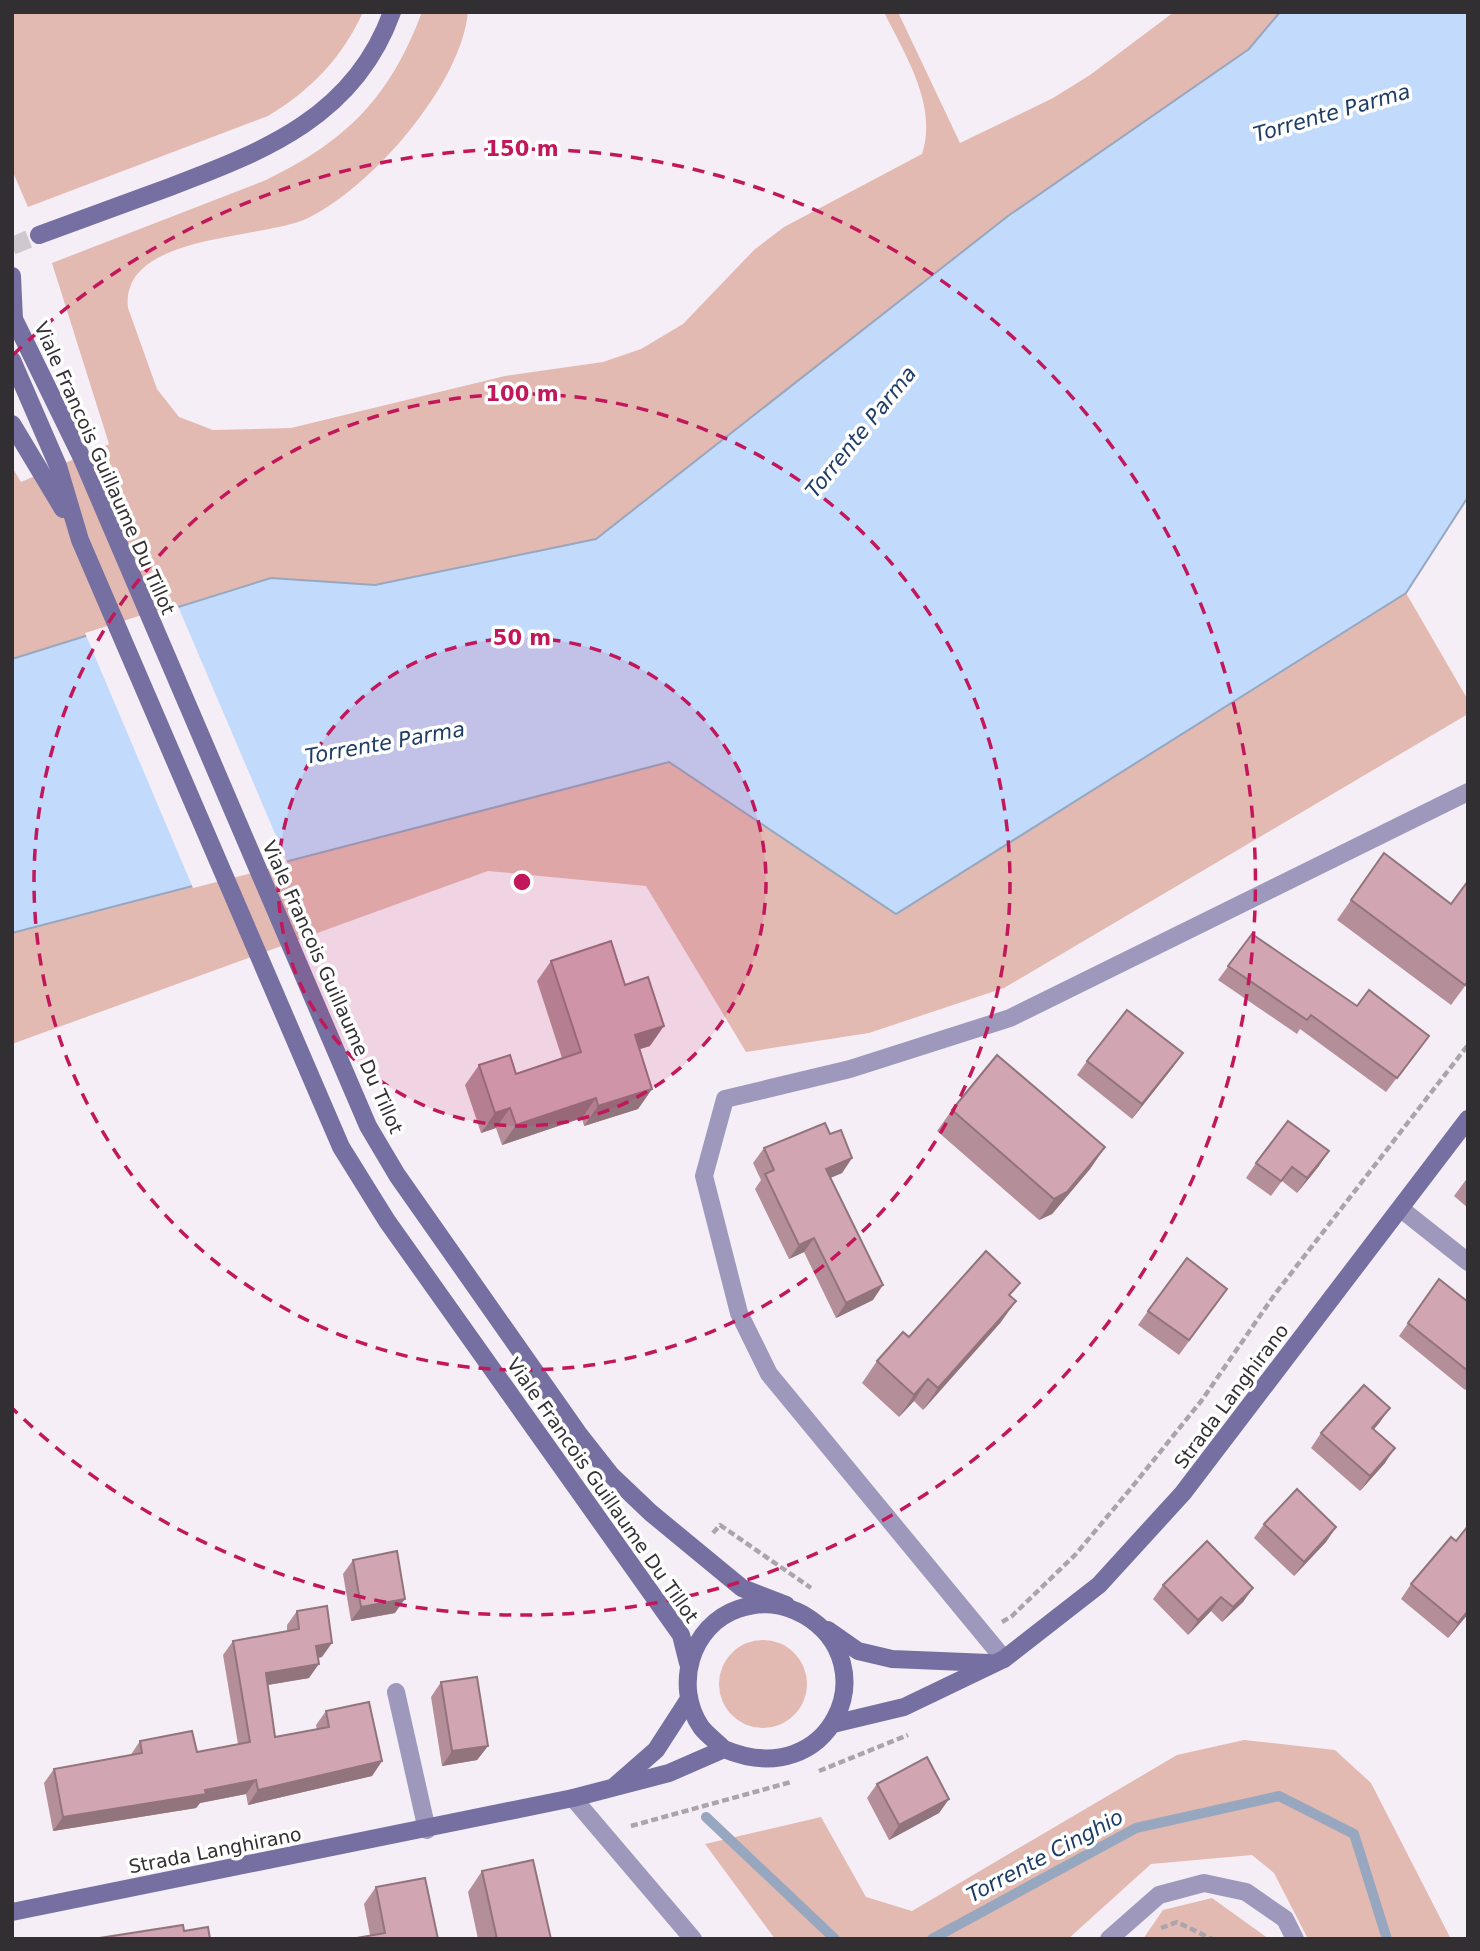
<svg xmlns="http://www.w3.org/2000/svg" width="1480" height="1951" viewBox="0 0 1480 1951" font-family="'DejaVu Sans',sans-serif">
	<rect width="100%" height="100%" fill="#f6eef6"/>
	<g fill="#e2bab1">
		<path d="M12,12h351c-21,46 -52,78 -95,104l-240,91 -16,-37z"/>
		<path d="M422,12h46c-7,73 -96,175 -160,206 -46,22 -188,15 -180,90l29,81 22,28 34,13 78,-2 214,-52 98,-14 38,-13 42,-25 71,-74 30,-23 138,-73c16,-49 -17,-99 -38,-142h14l62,131 93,-45 37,-23 84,-63h106l-31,37 -241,167 -412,323 -221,46 -104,-7 -259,81v-192l9,15 88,-38 -57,-181 214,-83c81,-39 124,-83 156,-168z"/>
		<path d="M1406,593l62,107v14l-464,274 -135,45 -123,19 -100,-166 -158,-15 -476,173v-111l657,-171 227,152z"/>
		<circle cx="763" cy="1684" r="44"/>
		<path d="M1244,1740l91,10 36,33 80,156h-143l-34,-66 -22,-18 -101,9 -83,75h-293l-70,-95 116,-27 45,80 46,14 265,-156z"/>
		<path d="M1212,1898l57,41h-126l20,-29z"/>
	</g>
	<path fill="#c2dafc" stroke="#97a7bf" stroke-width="2" d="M1280,12h188v485l-62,96 -510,321 -227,-152 -657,171v-274l259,-81 104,7 221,-46 412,-323 241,-167z"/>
	<path fill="#f6eef6" d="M177,604l111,260 -95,24 -108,-255z"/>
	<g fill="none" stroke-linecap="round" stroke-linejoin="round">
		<g stroke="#97a7bf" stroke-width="10">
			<path d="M706,1817l129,122"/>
			<path d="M932,1939l204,-111 143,-32 75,38 33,105"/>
		</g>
		<path stroke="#cfc8cf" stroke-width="18" stroke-dasharray="18 9" stroke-linecap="butt" d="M12,246l27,-11"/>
		<g stroke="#aba5ab" stroke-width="4.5" stroke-dasharray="7 3.5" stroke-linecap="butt">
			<path d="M713,1533l7,-8 91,63"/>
			<path d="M1002,1622l10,-6 64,-62 56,-67 70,-87 73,-106 193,-249"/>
			<path d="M819,1771l89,-36"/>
			<path d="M631,1826l160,-44"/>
			<path d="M1161,1928l16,-6 35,17"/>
		</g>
		<g stroke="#9e99bc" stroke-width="18">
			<path d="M1401,1209l67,53"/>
			<path d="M1004,1659l-235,-285 -30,-61 -35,-137 21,-77 125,-30 160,-51 458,-226"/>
			<path d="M396,1692l31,138"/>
			<path d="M573,1798l120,141"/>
			<path d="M1109,1939l50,-44 45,-12 42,9 39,27 10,20"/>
		</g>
		<g stroke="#766fa1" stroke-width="18">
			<path d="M39,235c44,-16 87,-32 131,-48 95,-36 185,-71 222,-175"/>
			<path d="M12,276l2,44"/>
			<path d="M12,315l69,141 287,670 29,49 181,258 33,42 40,38 91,75 44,17"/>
			<path d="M12,360l46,106 22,74 261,607 46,74 294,414 7,28"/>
			<path d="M12,424l51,85"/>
			<path d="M828,1630l30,21 34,8 97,4"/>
			<path d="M833,1724l71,-17 100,-48 95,-74 84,-92 285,-374"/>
			<path d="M616,1785l40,-35 33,-51"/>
			<path d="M12,1912l561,-114 96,-25 55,-24c107,45 164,-85 80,-134 -22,-12 -42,-14 -66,-6 -47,16 -65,77 -37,118 6,8 16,15 23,22"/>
		</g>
	</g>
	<g fill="#b48e99">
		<path d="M1384,853l84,129 -17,23 -114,-85z"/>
		<path d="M1252,934l105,72 72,30 -43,56 -86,-63 -3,5 -79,-54z"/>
		<path d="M551,961l74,24 25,61 -11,3 13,40 -14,20 -54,17 -2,-8 -80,27 -6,-17 -15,5 -16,-48 14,-20 37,9 46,-16 -25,-77z"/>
		<path d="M1087,1061l86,6 -41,52 -55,-44z"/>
		<path d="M952,1110l153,37 -15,22 -38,45 -13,6 -102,-89z"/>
		<path d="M830,1134l22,24 -10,15 -12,5 43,122 -37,18 -32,-66 -15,7 -34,-70 6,-9 -8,-17 11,-15z"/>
		<path d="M1256,1163l63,3 -22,27 -15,-12 -11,15 -25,-18z"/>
		<path d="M1468,1177v31l-14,-12z"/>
		<path d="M1439,1279l29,23v85l-3,3 -66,-54z"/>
		<path d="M1227,1289l-48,66 -41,-30 10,-14z"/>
		<path d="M1001,1322l-78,88 -9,-9 -15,16 -37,-34 15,-22 32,-24z"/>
		<path d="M1380,1422l-6,7 11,34 -25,28 -49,-43 10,-15z"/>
		<path d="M1264,1524l72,3 -10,15 -32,34 -40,-38z"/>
		<path d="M1456,1541l12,73 -20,24 -47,-39 10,-15z"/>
		<path d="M353,1560l42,53 -44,8 -8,-47z"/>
		<path d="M1163,1585l90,3 -10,14 -21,20 -11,-11 -23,24 -35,-36z"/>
		<path d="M297,1611l25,46 -4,1 -9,20 -42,7 8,52 42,-7 -1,-5 10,-14 56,50 -10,15 -124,29 -2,-11 -46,9 -4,5 -143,23 -9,-48 10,-14 76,-13 10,-15 57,11 41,-8 -15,-89 10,-14 54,-10v-6z"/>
		<path d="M441,1682l47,64 -11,14 -35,6 -11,-69z"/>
		<path d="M877,1784l72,15 -10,14 -50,27 -22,-42z"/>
		<path d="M482,1871l69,68h-73l-10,-47z"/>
		<path d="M376,1887l62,52 -68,-4 -6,-31z"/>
	</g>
	<g fill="#92747d">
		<path d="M664,1026l-14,20 -29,9 14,-20z"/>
		<path d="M1183,1053l-10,14 -41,52 10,-15z"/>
		<path d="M652,1089l-14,20 -54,17 14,-20z"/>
		<path d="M596,1098l-14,20 -80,27 14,-20z"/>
		<path d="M510,1108l-14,20 -15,5 14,-20z"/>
		<path d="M1105,1147l-15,22 -38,45 -13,6 15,-21z"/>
		<path d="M1329,1151l-10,15 -22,27 10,-15z"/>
		<path d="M852,1158l-10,15 -26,11 10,-15z"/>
		<path d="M814,1238l-10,14 -15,7 10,-14z"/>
		<path d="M883,1285l-10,15 -37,18 10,-15z"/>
		<path d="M1016,1301l-15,21 -78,88 15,-22z"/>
		<path d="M928,1379l-14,22 -15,16 15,-22z"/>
		<path d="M1390,1408l-10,14 -18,21 10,-15z"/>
		<path d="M1395,1448l-10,15 -25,28 10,-15z"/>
		<path d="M1336,1527l-10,15 -32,34 10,-14z"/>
		<path d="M1253,1588l-10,14 -21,20 11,-15z"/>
		<path d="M1221,1597l-10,14 -23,24 10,-15z"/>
		<path d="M405,1599l-10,14 -44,8 10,-14z"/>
		<path d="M1468,1611v3l-20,24 10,-15z"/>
		<path d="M332,1643l-10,14 -16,3 10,-14z"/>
		<path d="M319,1664l-10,14 -53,9 10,-14z"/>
		<path d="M488,1746l-11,14 -35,6 10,-15z"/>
		<path d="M382,1761l-10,15 -124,29 10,-15z"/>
		<path d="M256,1780l-10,14 -46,9 -4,5 -143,23 10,-14z"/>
		<path d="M949,1799l-10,14 -50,27 10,-15z"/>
	</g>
	<g fill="#d1a5b2" stroke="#92747d" stroke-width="2">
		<path d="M1384,853l67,51 17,-23v100l-3,4 -114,-85z"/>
		<path d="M1252,934l105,72 12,-16 60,46 -32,42 -86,-63 -4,5 -79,-54z"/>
		<path d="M611,941l14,44 23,-8 16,49 -29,9 17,54 -54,17 -2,-8 -80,27 -6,-17 -15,5 -16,-48 31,-10 6,19 65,-22 -30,-91z"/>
		<path d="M1127,1010l56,43 -41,51 -55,-43z"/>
		<path d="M997,1055l108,92 -38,45 -13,7 -102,-89z"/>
		<path d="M1288,1121l41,30 -22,27 -15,-11 -11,14 -25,-18z"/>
		<path d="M825,1123l5,11 11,-4 11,28 -26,11 57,116 -37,18 -32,-65 -15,7 -34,-71 9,-4 -10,-22z"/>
		<path d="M986,1251l34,32 -11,12 7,6 -78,87 -10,-9 -14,16 -37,-34 26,-29 6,5z"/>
		<path d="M1187,1258l40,31 -38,51 -41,-29z"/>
		<path d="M1439,1279l29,23v69l-60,-48z"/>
		<path d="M1364,1385l26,23 -18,20 23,20 -25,28 -49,-43z"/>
		<path d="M1297,1489l39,38 -32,35 -40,-38z"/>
		<path d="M1468,1526v85l-10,12 -47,-39 40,-47 5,4z"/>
		<path d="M1207,1541l46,47 -20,19 -12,-10 -23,23 -35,-35z"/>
		<path d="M397,1551l8,48 -44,8 -8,-47z"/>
		<path d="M327,1606l5,37 -16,3 3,18 -53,9 9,64 54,-10 -3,-16 43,-9 13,59 -124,29 -2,-10 -51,10 1,4 -143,23 -9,-48 88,-16 -2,-12 52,-10 5,21 53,-10 -17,-101 66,-12 -2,-18z"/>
		<path d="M477,1677l11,69 -36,5 -11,-69z"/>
		<path d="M927,1757l22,42 -50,26 -22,-41z"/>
		<path d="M533,1860l18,79h-54l-15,-68z"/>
		<path d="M425,1878l13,61h-87l34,-6 -9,-46z"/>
		<path d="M183,1925l1,6 24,-4 2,12h-117z"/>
	</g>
	<circle cx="522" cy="882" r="244" fill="#c2185b" fill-opacity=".12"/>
	<g fill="none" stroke="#c2185b" stroke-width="3.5" stroke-dasharray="12 9">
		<circle cx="522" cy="882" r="244"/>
		<circle cx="522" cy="882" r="488"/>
		<path d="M13 355A733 733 0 1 1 13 1409"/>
	</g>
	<g text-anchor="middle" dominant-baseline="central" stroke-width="7" stroke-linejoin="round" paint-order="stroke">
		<g font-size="19" fill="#322f32" stroke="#fff">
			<text transform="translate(105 468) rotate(66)">Viale Francois Guillaume Du Tillot</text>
			<text transform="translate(333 987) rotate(66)">Viale Francois Guillaume Du Tillot</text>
			<text transform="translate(1231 1396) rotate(-53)">Strada Langhirano</text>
			<text transform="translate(603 1490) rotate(55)">Viale Francois Guillaume Du Tillot</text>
			<text transform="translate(215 1850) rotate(-11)">Strada Langhirano</text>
		</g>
		<g font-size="21" font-style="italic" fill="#1d3c67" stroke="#fff">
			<text transform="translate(1332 113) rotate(-16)">Torrente Parma</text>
			<text transform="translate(861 432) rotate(-51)">Torrente Parma</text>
			<text transform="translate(385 743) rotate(-10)">Torrente Parma</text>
			<text transform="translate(1045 1856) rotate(-28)">Torrente Cinghio</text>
		</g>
	</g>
	<circle cx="522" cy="882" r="10" fill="#c2185b" stroke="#fff" stroke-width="3.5"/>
	<g font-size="21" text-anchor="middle" font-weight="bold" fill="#c2185b" stroke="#fff" stroke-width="7" stroke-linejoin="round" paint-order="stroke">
		<text x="522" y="156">150 m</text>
		<text x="522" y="401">100 m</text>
		<text x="522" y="645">50 m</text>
	</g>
	<rect width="1480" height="1951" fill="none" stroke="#322f32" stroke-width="28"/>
</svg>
